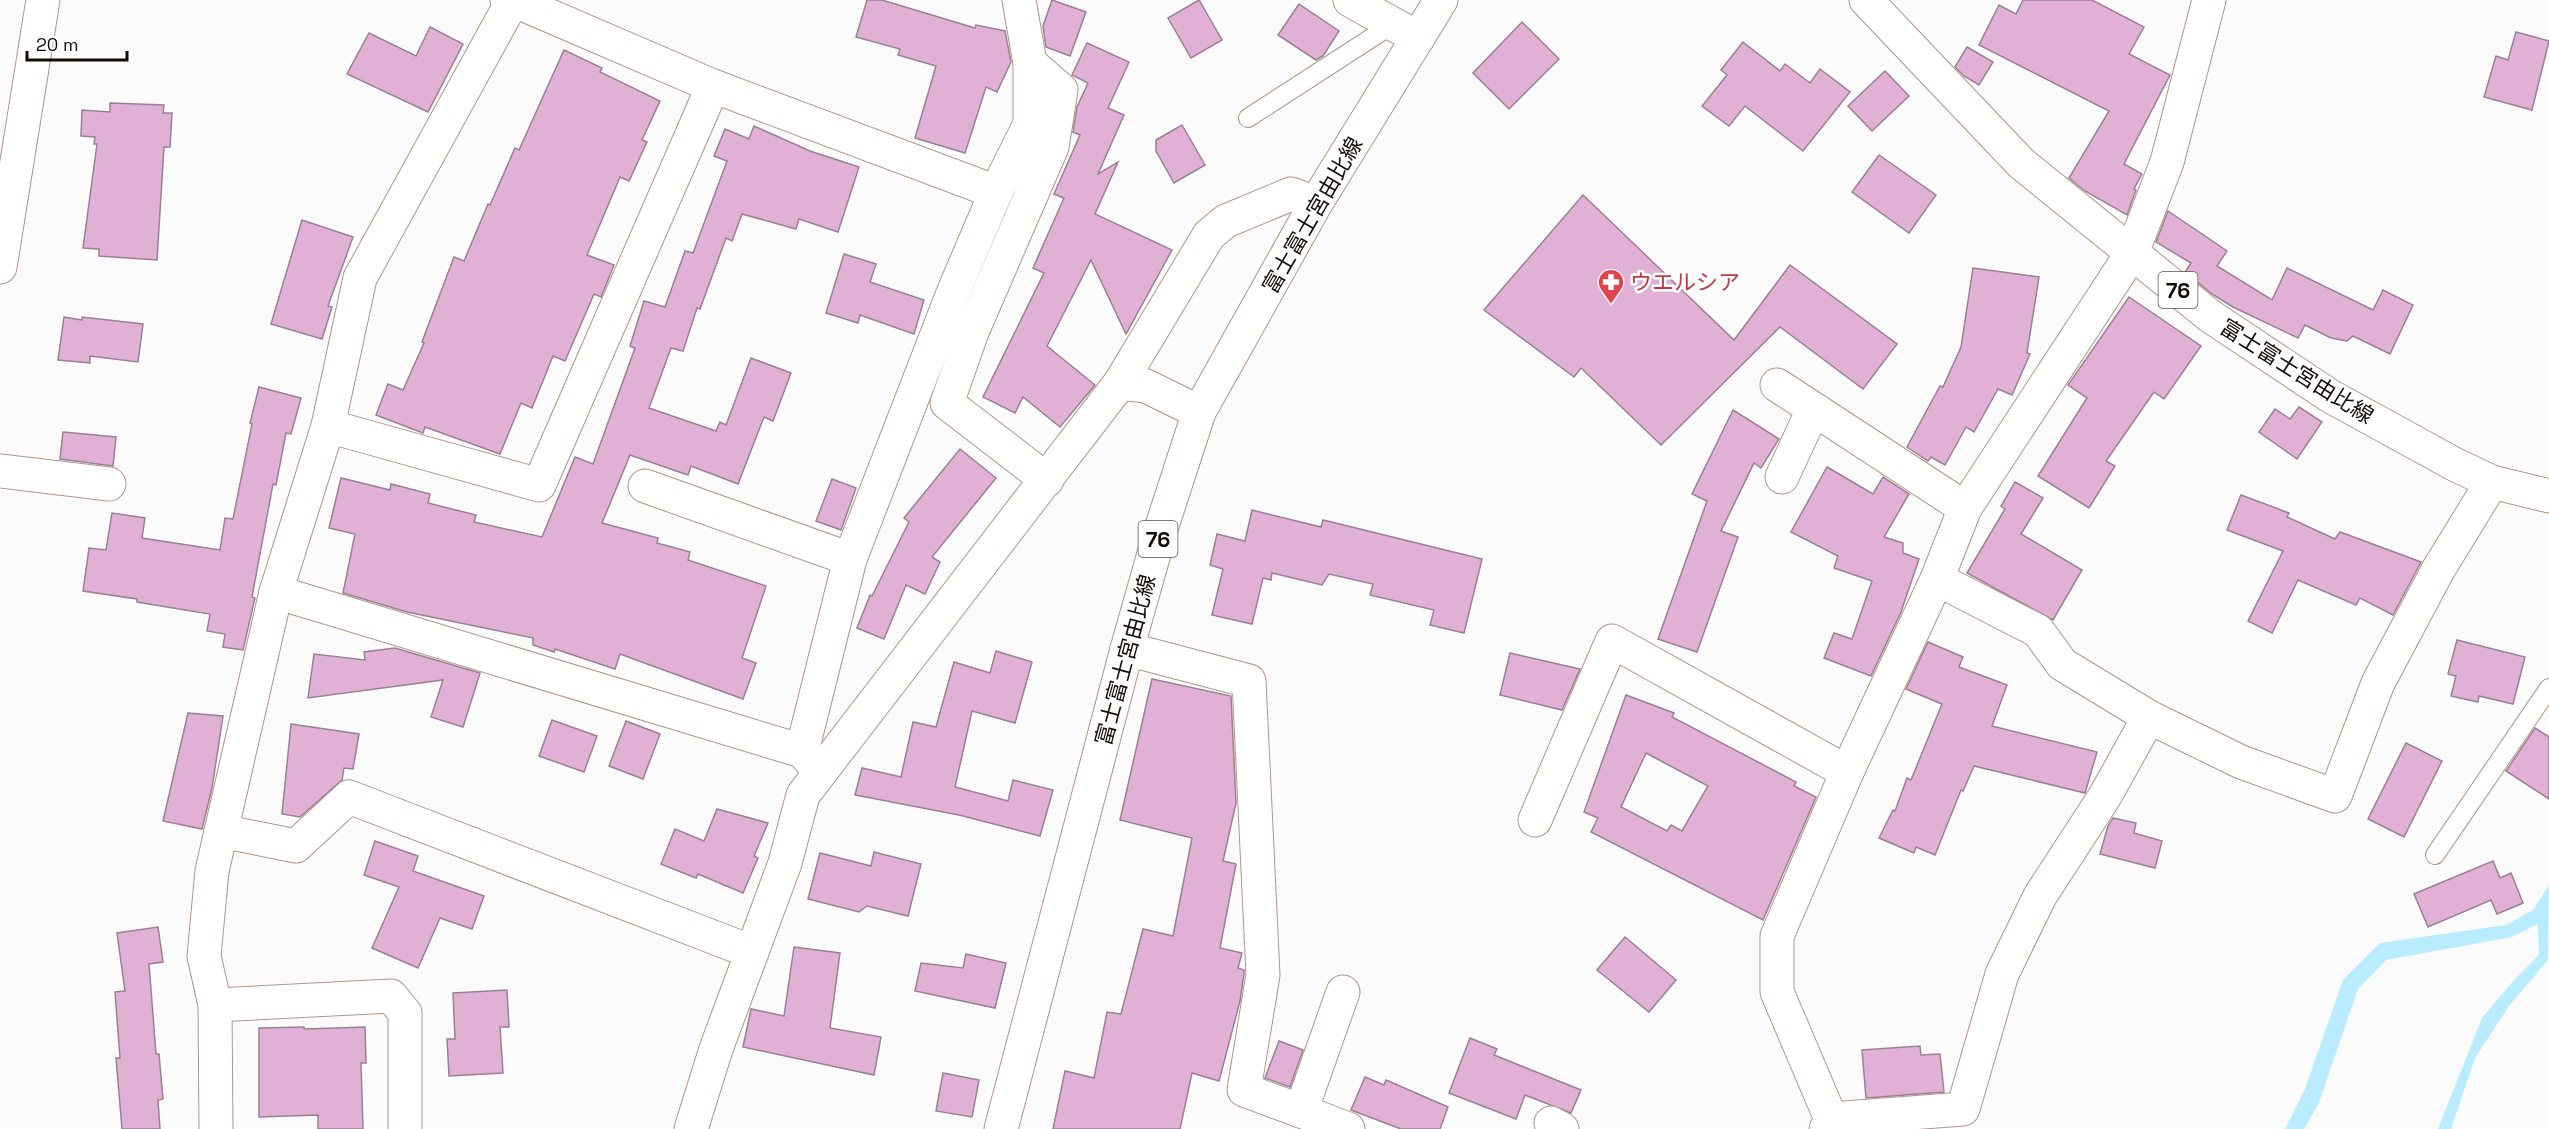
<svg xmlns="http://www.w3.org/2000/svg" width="2549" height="1129" viewBox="0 0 2549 1129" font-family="'Space Grotesk','Noto Sans JP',sans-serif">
	<rect width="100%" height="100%" fill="#fbfbfb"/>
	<path fill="#b8ecfe" d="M2549,885l-1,75 -39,46 -34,52 -24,71h-13l44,-111 32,-38 25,-25 -1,-31 -26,13 -126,23 -28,29 -40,116 -14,24h-19l20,-40 38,-109 37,-37 126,-18 27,-15z"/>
	<g fill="#e1b1d5" stroke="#9a8094" stroke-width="1.5" fill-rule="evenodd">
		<path d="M867,0h15l93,28 1,-3 29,6 6,31 -14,30 -11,-5 -21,66 -50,-15 21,-72 -38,-11 2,-6 -44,-12z"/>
		<path d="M1052,0l34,12 -16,44 -24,-9 -3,-21z"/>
		<path d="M1199,0l23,40 -31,18 -23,-40z"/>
		<path d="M2023,0h69l52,27 -15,27 41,21 -46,89 18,10 -8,15 2,1 -9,25 -42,-24 -16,-13 40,-67 -130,-66 20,-40 17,9z"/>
		<path d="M1299,4l40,27 -16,25 -7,4 -38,-25z"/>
		<path d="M1522,22l37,37 -50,50 -36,-36z"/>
		<path d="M430,27l33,17 -35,68 -81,-38 22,-41 47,23z"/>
		<path d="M2516,32l33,9 -17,69 -48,-13 12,-41 12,4z"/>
		<path d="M1743,42l37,29 5,-7 25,19 10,-14 30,23 -47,59 -58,-45 -16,20 -27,-20 25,-31 -6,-5z"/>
		<path d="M1087,43l42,19 -21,46 16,7 -26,59 20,-12 -23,52 77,36 -46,84 -35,-74 -44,86 48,39 -35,42 -37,-30 -8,16 -32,-16 61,-124 -11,-5 31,-70 -10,-4 26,-59 -7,-3 4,-25 11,-24 -16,-8z"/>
		<path d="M1967,47l26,15 -14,23 -15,-9 -9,-9z"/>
		<path d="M564,50l38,18 -2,4 60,29 -18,39 5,2 -18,39 -9,-4 -33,78 27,10 -13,32 -7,-3 -29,67 -12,-5 -21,52 -11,-5 -21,51 -75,-27 -2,6 -47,-18 12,-31 15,6 21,-47 -2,-1 32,-85 10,4 24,-57 2,1 25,-57 4,2z"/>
		<path d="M1885,71l24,25 -37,35 -24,-25z"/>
		<path d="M110,103l54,2 -1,8h9l-2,34h-6l-7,113 -58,-4v-7l-16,-1 14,-104h-3l1,-7 -14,-1 1,-26 28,2z"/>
		<path d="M1182,125l23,40 -31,18 -18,-32v-11z"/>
		<path d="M754,126l56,25 49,16 -21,65 -39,-13 -3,10 -54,-15 -10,27 -6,-3 -26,71 -3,-1 -14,43 -12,-3 -22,60 67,23 4,-9 6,3 25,-67 40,15 -18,48 -9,-4 -26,67 -47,-18 -3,9 -58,-20 -28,68 56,15 -1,5 33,9 -2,8 78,26 -24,72 14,5 -13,36 -123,-45 -5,15 -60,-20 -1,3 -21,-7v-7l-126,-26 -64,-19 12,-59 -26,-6 12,-50 49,12 1,-6 39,10 -2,9 48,12 -2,7 68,15 33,-80 18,7 42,-116 -5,-2 14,-45 21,6 20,-56 8,2 34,-92 -13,-5 11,-27 24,10z"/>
		<path d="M1879,155l57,40 -27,38 -57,-41z"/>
		<path d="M1583,195l151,145 56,-75 107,79 -34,45 -83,-62 -119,118 -80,-77 -7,9 -90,-67z"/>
		<path d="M2168,211l59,40 -10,15 55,34 15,-32 86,42 10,-20 30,15 -23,49 -37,-18 -6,5 -16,-3 -26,-13 -7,13 -65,-31 -21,-13 -27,-22 6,-9 -35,-21z"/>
		<path d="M302,220l51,17 -25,69 4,1 -10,32 -51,-15z"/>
		<path d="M844,254l32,10 -6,18 54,18 -10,34 -54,-19 -2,8 -32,-10z"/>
		<path d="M1973,268l66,9 -12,76 3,1 -18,41 -14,-6 -24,43 -8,-5 -21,38 -14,-8 -3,4 -21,-14 33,-61 3,1 18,-40z"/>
		<path d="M2129,297l72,49 -37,53 -10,-7 -48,69 9,5 -26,42 -51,-32 49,-78 -19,-13z"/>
		<path d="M64,317l18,3v-3l61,7 -5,38 -48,-6v7l-32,-3z"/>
		<path d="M259,387l42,11 -10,36 -5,-1 -10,52 -3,-1 -21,113 3,1 -12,52 -20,-3 2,-13 -18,-3 3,-17 -73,-12v-3l-54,-8 6,-43 17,2 6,-37 33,5 -3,20 78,12 5,-32 8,1 19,-95 -2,-1z"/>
		<path d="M2299,407l23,15 -25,37 -38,-27 16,-23 15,10z"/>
		<path d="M1733,410l46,29 -18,29 -7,-5 -33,68 17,6 -41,115 -39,-13 49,-138 -15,-7z"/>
		<path d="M63,432l53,5 -3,29 -53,-7z"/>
		<path d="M960,449l36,29 -64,79 8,5 -15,32 -19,-9 -22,54 -27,-11 13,-33 2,1 37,-74 -5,-4z"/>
		<path d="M1827,467l46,27 10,-17 26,17 -25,43 19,6v10l16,6 -18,53 -30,64 -47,-18 10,-25 18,6 20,-58 -38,-13 4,-12 -47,-24z"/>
		<path d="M832,479l24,9 -15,42 -25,-9z"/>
		<path d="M2015,482l28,16 -22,36 61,36 -29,50 -86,-47 38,-64 -4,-3z"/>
		<path d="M2241,495l48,18 -2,4 48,22 5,-7 81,30 -28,53 -33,-17 -4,7 -58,-25 -26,53 -24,-12 35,-70 -56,-21z"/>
		<path d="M1252,510l69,17 2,-7 159,39 -18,74 -34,-8 4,-15 -64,-15 3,-11 -44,-10 -7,11 -50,-12 -1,7 -8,-2 -11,46 -40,-9 11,-46 -13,-4 7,-31 28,7z"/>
		<path d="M2457,640l68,17 -12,47 -34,-8 -1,6 -27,-6 5,-20 -8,-2z"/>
		<path d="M1928,642l35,15 -4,10 48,18 -15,41 105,26 -12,41 -111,-27 -11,25 -2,-1 -26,65 -19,-8 -2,6 -35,-15 14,-28 2,1 12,-33 4,2 31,-76 -36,-15z"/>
		<path d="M395,648l85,25 -17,54 -32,-10 12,-37 -135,18 6,-44 51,6 -1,-8z"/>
		<path d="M996,651l36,11 -17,61 -43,-12 -17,76 53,14 5,-21 40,10 -13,46 -81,-21 -104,-20 7,-27 39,9 12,-55 23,5 18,-65 36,11z"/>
		<path d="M1510,653l70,16 -18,41 -62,-15z"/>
		<path d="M1152,679l79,17 5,107 -13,58 13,3 -16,84 22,5 -4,15 6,2v4l-4,27 -21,80 -27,-8 -12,56h-127l12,-58 29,7 13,-66 14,2 22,-85 30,7 19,-98 -72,-18z"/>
		<path d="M1626,695l48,18 -2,4 124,65 -2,4 22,11 -53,123 -172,-88 7,-14 -14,-6zM1646,753l62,33 -26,45 -11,-6 -4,6 -46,-24z"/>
		<path d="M188,713l35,3 -11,72 -10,41 -39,-8z"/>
		<path d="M552,720l45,16 -13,36 -45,-16z"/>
		<path d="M626,721l34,13 -17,45 -34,-13z"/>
		<path d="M291,724l68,10 -6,35 -9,-1 -2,12 -42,37 -18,-3z"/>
		<path d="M2535,728l14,9v62l-43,-28z"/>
		<path d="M2406,743l36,18 -38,76 -36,-18z"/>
		<path d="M717,809l51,14 -14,33 4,2 -15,35 -45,-19 -2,4 -35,-14 14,-35 29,12z"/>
		<path d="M2113,818l23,5 -2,10 28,8 -7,27 -55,-14 8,-28z"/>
		<path d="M375,841l43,15 -5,15 71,25 -12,33 -32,-11 -22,50 -46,-20 27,-61 -35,-12z"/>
		<path d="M874,852l47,12 -13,52 -41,-10 -8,6 -51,-13 12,-46 51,13z"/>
		<path d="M2493,861l7,17 11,-5 12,30 -26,11 -6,-14 -63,27 -14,-33z"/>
		<path d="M158,927l5,35 -14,2 7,90h3l4,45 -5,1 2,29h-38l-6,-71h4l-5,-66 10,-1 -8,-58z"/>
		<path d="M1625,937l51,43 -27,32 -52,-42z"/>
		<path d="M794,947l46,6 -10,75 51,9 -7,38 -131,-28 8,-38 33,7z"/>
		<path d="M966,954l40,9 -11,45 -80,-17 6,-28 42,5z"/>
		<path d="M507,990l2,37h-9l3,46 -54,3 -2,-37h8l-2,-46z"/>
		<path d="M304,1027v2l61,-2 1,36h-5l2,66h-45v-14l-59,2v-89z"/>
		<path d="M1470,1038l27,11 -3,6 87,35 -10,23 -46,-18 -9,24 -67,-26z"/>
		<path d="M1279,1041l24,9 -13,37 -25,-9z"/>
		<path d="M1920,1046l1,9 19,-1 4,38 -78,6 -4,-48z"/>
		<path d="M943,1073l36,7 -7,37 -36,-6z"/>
		<path d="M1365,1077l19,8 2,-5 62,27 -8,22h-39l-50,-19z"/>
	</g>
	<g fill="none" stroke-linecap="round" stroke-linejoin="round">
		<g stroke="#b29584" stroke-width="20">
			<g id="service">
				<path d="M1248,118l145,-94"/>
				<path d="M2435,855l114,-167"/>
			</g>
		</g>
		<g stroke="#b29584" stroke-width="35">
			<g id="minor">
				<path d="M507,0h6l200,86 283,106"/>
				<path d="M1350,0l68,38"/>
				<path d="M1030,63l31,27 -9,57 -80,185 -25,71 100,77"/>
				<path d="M0,267l43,-267"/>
				<path d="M1120,383l89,-148 17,-14 65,-27 25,9"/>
				<path d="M1777,385l188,123"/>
				<path d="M328,426l211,59 174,-399"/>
				<path d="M0,471l109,13"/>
				<path d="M1782,477l31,-67"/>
				<path d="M645,486l205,73"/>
				<path d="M1937,579l101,52 24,33 87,53 92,45 94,34 43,-113 60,-113 54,-88"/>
				<path d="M276,592l526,159 15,17"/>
				<path d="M1127,649l122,32 14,294 -19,115 57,21"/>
				<path d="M802,751l48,-192 103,-266 43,-101 34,-68v-61l-11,-63"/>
				<path d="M1535,820l77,-179 235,131"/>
				<path d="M221,831l75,15 53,-49 403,155"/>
				<path d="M1343,992l-42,119 47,18"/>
				<path d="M215,1005l176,-9 14,17v116"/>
				<path d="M1831,1119l132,-10 39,-135 38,-78 65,-100 44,-79"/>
				<path d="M1551,1123l11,6"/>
				<path d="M216,1129l-1,-124 -11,-49 8,-85 64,-279 52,-166 32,-148 153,-278"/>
				<path d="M691,1129l25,-80 69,-186 18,-68 317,-412 26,3 53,26"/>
				<path d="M1826,1129l5,-10 -54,-127v-56l70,-164 90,-193 28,-71 167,-255 35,-91 42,-162"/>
			</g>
		</g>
		<g stroke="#b29584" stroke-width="35">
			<g id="primary">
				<path d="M1866,0l155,163 189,153 120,80 124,68 38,18 57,14"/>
				<path d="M1001,1129l126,-480 34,-120 38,-117 117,-209 125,-203"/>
			</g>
		</g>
		<use href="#service" stroke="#fff" stroke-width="18"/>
		<use href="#minor" stroke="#fff" stroke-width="33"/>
		<use href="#primary" stroke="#fff" stroke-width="33"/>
	</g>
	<defs>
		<g id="pharmacy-pin" transform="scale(1.35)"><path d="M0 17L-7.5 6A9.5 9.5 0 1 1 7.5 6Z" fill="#e0444e" stroke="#fff"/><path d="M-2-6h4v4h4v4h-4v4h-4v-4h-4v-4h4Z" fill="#fff"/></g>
	</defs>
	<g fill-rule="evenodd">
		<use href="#pharmacy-pin" x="1611" y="282"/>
	</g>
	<g text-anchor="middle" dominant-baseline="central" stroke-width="5" stroke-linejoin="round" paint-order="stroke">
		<g fill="#fff" stroke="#5b5451" stroke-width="1.5">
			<rect x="2158.5" y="272" width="39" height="36" rx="4.5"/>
			<rect x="1138.5" y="521" width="39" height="36" rx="4.5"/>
		</g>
		<g font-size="21" font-weight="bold" fill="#150b06">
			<text x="2178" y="290">76</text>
			<text x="1158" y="539">76</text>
		</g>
		<g font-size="22" fill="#150b06" stroke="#fff">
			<text transform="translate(1312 215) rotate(-60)">富士富士宮由比線</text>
			<text transform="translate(2297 371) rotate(32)">富士富士宮由比線</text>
			<text transform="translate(1125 660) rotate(-75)">富士富士宮由比線</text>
		</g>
		<g font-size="22" fill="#be3a42" stroke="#fff" text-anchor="start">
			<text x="1630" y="282">ウエルシア</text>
		</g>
	</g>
	<path d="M27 51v9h100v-9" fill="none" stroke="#150b06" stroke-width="3"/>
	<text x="36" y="51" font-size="18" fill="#150b06" stroke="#ffffff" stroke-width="4.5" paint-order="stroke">20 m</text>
</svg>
